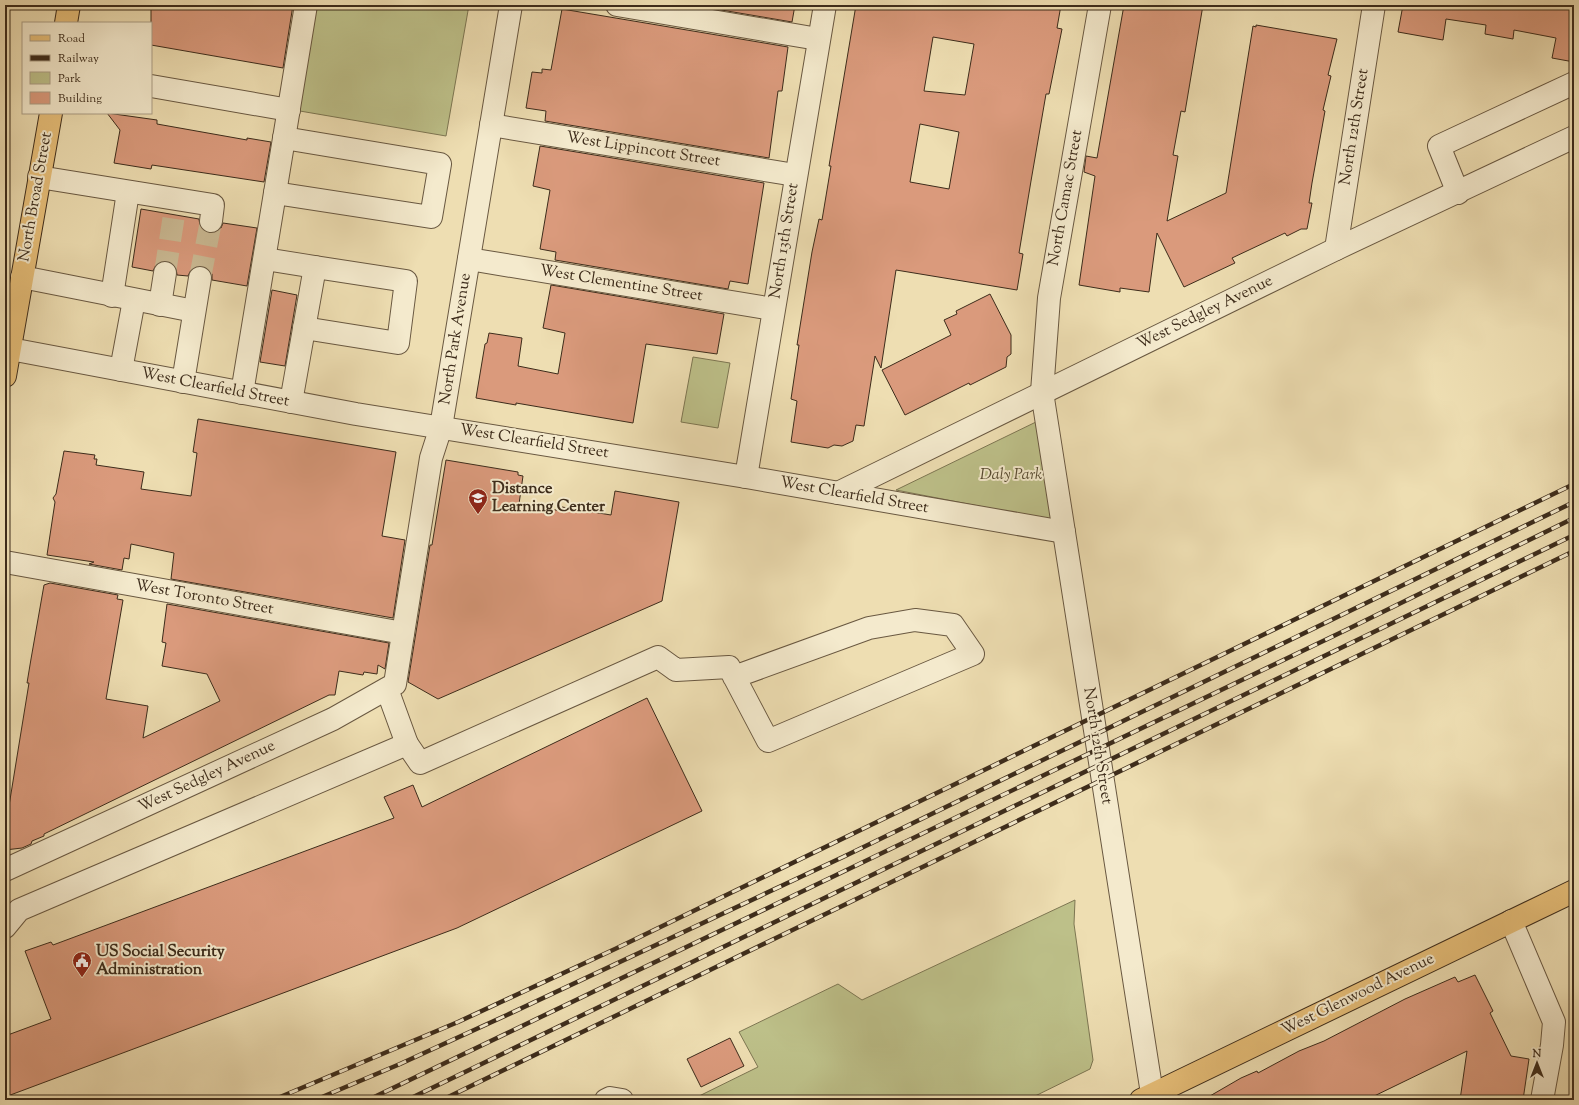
<svg xmlns="http://www.w3.org/2000/svg" width="1579" height="1105" viewBox="0 0 1579 1105" font-family="'Sorts Mill Goudy',serif">
	<rect width="100%" height="100%" fill="#eedeb2"/>
	<filter id="stains"><feTurbulence type="fractalNoise" baseFrequency=".005" numOctaves="4"/><feColorMatrix values="0 0 0 0 .2 0 0 0 0 .09 0 0 0 0 .02 0 0 0 .5 -.17"/></filter>
	<radialGradient id="worn" r=".72"><stop offset=".6" stop-color="#630" stop-opacity="0"/><stop offset="1" stop-color="#630" stop-opacity=".3"/></radialGradient>
	<g fill="#bdc089" stroke="#7d7652">
		<path d="M312,5h157l-23,131 -152,-26z"/>
		<path d="M693,357l37,6 -12,65 -37,-6z"/>
		<path d="M1038,421l18,100 -160,-31z"/>
		<path d="M1075,900l-1,24 19,136 -3,9 -63,31h-336l67,-33 -19,-35 99,-48 24,16z"/>
	</g>
	<g fill="#da9a7c" stroke="#3d2c1b" fill-rule="evenodd">
		<path d="M151,5h142l-10,63 -132,-23z"/>
		<path d="M692,5h103l-3,17z"/>
		<path d="M856,5h205l-4,23 5,1 -13,65h-3l-15,87 -12,72 4,1 -6,36 -121,-20 -15,98 -6,-12 -11,70 -8,-1 -3,16 -11,5 -8,-1 -6,3 -37,-6 6,-41 -6,-2 8,-54h-2l15,-93 7,-33 3,1 9,-54h-2zM933,37l41,7 -9,51 -41,-4zM920,124l39,8 -10,57 -39,-7z"/>
		<path d="M1124,5h79l-18,107 -4,-1 -8,44 5,1 -11,65 59,-28 27,-167 3,1v-2l81,14 -9,36 3,1 -8,34 2,1 -13,72 -3,20h3l-5,26h-6l-14,7 -2,-3 -53,25 3,5 -51,24 -27,-54 -8,59 -29,-4v4l-41,-7 16,-109 -11,-4 2,-16 11,2z"/>
		<path d="M1403,5h171v57l-22,-4 4,-20 -42,-8 -1,9 -28,-5 1,-9 -40,-6 -3,21 -45,-8z"/>
		<path d="M562,9l226,38 -6,44h-4l-9,67 -224,-37 1,-10 -20,-3 6,-36 10,1v-4l9,1z"/>
		<path d="M107,113l50,7v4l90,16v-2l24,4 -7,40 -112,-17 -1,4 -37,-6 6,-33z"/>
		<path d="M540,146l224,37 -16,101 -18,-3 -2,8 -173,-29 1,-8 -16,-3 10,-59 -17,-4z"/>
		<path d="M141,209l58,10 1,7 4,5 5,2 7,-1 5,-4 2,-5 34,5 -10,58 -35,-6v-6l-4,-5 -6,-3h-7l-4,4 -3,6 -11,-1 -1,-7 -3,-4 -6,-3 -7,1 -4,3 -3,6 -21,-4z"/>
		<path d="M551,285l173,29 -7,40 -71,-10 -13,79 -117,-20v2l-40,-7 9,-54 2,-1 2,-10 33,5 -4,28 40,8 7,-41 -22,-5z"/>
		<path d="M272,290l25,5 -12,71 -25,-4z"/>
		<path d="M990,294l21,41v19l-4,3 -1,10 -36,18 -1,-2 -64,32 -23,-45 69,-35 -7,-15 13,-6 -1,-3z"/>
		<path d="M198,419l198,33 -14,84 23,4 -12,78 -222,-39 3,-26 -43,-9 -2,15 -5,-1 -2,12 -33,-6 5,-2 -47,-7 8,-53 -2,-4 3,-4 8,-43 31,4 -1,4h3l-1,6 48,7 -3,17 50,7 6,-43 -4,-1z"/>
		<path d="M446,460l72,12v3l5,1 -4,28 43,7v-4l49,8 4,-24 64,11 -17,99 -224,98 -30,-17 22,-137h2z"/>
		<path d="M50,583l68,12 -1,4 6,1 -17,99 42,7 -5,32 77,-37 -13,-27 -45,-8 4,-23 -4,-1 5,-38 222,39 -4,26 -7,-4 -1,9 -13,-2 -1,3 -24,-4 -4,24h-6l-285,139v2l-12,5 -1,3 -9,4 -17,2v-39l3,1 21,-129h-2l4,-24 13,-74z"/>
		<path d="M647,698l55,113 -245,117 -452,169v-61l46,-17 -26,-68 26,-9 2,3 341,-127 -10,-21 29,-12 9,22z"/>
		<path d="M1475,975l18,36 -3,2 21,43 18,3 -6,41h-63l7,-49 -101,49h-163l38,-22 16,-7 1,2 41,-22 25,-10 81,-42 50,-22 3,5z"/>
		<path d="M730,1038l14,28 -43,21 -14,-28z"/>
	</g>
	<g fill="none" stroke-linecap="round" stroke-linejoin="round">
		<g stroke="#cbba94" stroke-width="22" stroke-dasharray="22 11" stroke-linecap="butt">
			<path d="M165,273l9,-58"/>
			<path d="M200,278l11,-57"/>
		</g>
		<g stroke="#695841" stroke-width="24">
			<g id="minor">
				<path d="M617,5l201,34"/>
				<path d="M1100,5l-51,293 -7,94 111,708"/>
				<path d="M151,86l138,24"/>
				<path d="M491,125l304,50"/>
				<path d="M39,177l174,28 -2,16"/>
				<path d="M275,193l156,24 9,-53 -156,-26"/>
				<path d="M1458,193l-19,-47 135,-63"/>
				<path d="M1336,249l38,-244"/>
				<path d="M265,259l50,8 -24,135"/>
				<path d="M469,259l304,50"/>
				<path d="M22,277l172,34"/>
				<path d="M112,296l16,-104"/>
				<path d="M160,305l5,-32"/>
				<path d="M304,328l94,15 8,-62 -91,-14"/>
				<path d="M5,348l351,66 390,63 318,55"/>
				<path d="M121,370l13,-70"/>
				<path d="M183,382l17,-104"/>
				<path d="M242,393l64,-388"/>
				<path d="M746,477l79,-472"/>
				<path d="M838,493l498,-244 238,-112"/>
				<path d="M5,562l398,71"/>
				<path d="M387,689l20,55"/>
				<path d="M5,870l328,-151 62,-35 36,-226 10,-31 70,-422"/>
				<path d="M1511,921l43,101 -2,23 -10,55"/>
				<path d="M5,927l14,-17 388,-166 13,19 238,-106 18,13 53,-3 39,74 205,-87 -20,-29 -38,-5 -46,8 -135,49"/>
				<path d="M606,1100l4,-2 12,2"/>
			</g>
		</g>
		<g stroke="#3d2c1b" stroke-width="24">
			<g id="major">
				<path d="M66,23l3,-18"/>
				<path d="M5,376l46,-263"/>
				<path d="M1141,1100l433,-209"/>
			</g>
		</g>
		<use href="#minor" stroke="#f4eacd" stroke-width="22"/>
		<use href="#major" stroke="#e7bf79" stroke-width="22"/>
		<g stroke="#3d2c1b" stroke-width="4.5">
			<g id="rail">
				<path d="M273,1100l185,-78 157,-73 959,-465"/>
				<path d="M315,1100l85,-36 107,-49 336,-158 731,-355"/>
				<path d="M368,1100l978,-470 228,-112"/>
				<path d="M407,1100l1167,-565"/>
				<path d="M442,1100l1132,-549"/>
			</g>
		</g>
		<use href="#rail" stroke="#f4eacd" stroke-width="3" stroke-dasharray="9" stroke-linecap="butt"/>
	</g>
	<defs>
		<g id="school-pin" transform="scale(1)"><path d="M0 17L-7.5 6A9.5 9.5 0 1 1 7.5 6Z" fill="#8f2418" stroke="#f4eacd"/><path d="M0-5L7-2L0 1L-7-2ZM-4 1L0 2.5L4 1V4Q0 6-4 4Z" fill="#fff"/></g>
		<g id="civic-pin" transform="scale(1)"><path d="M0 17L-7.5 6A9.5 9.5 0 1 1 7.5 6Z" fill="#8f2418" stroke="#f4eacd"/><path d="M-.6-6.5H3V-4.5H.6V-3L4-1V1h2V6H-6V1h2V-1L-.6-3ZM-1.2 2.5V6h2.4V2.5Z" fill="#fff"/></g>
	</defs>
	<g fill-rule="evenodd">
		<use href="#school-pin" x="478" y="498"/>
		<use href="#civic-pin" x="82" y="961"/>
	</g>
	<g text-anchor="middle" dominant-baseline="central" stroke-width="4" stroke-linejoin="round" paint-order="stroke">
		<g font-size="16" fill="#3d2c1b" stroke="#f4eacd">
			<text transform="translate(1355 127) rotate(-81)">North 12th Street</text>
			<text transform="translate(643 150) rotate(9)">West Lippincott Street</text>
			<text transform="translate(36 197) rotate(-80)">North Broad Street</text>
			<text transform="translate(1066 198) rotate(-80)">North Camac Street</text>
			<text transform="translate(785 241) rotate(-81)">North 13th Street</text>
			<text transform="translate(621 284) rotate(9)">West Clementine Street</text>
			<text transform="translate(1205 313) rotate(-26)">West Sedgley Avenue</text>
			<text transform="translate(456 339) rotate(-81)">North Park Avenue</text>
			<text transform="translate(215 388) rotate(11)">West Clearfield Street</text>
			<text transform="translate(534 442) rotate(9)">West Clearfield Street</text>
			<text transform="translate(854 496) rotate(10)">West Clearfield Street</text>
			<text transform="translate(204 598) rotate(10)">West Toronto Street</text>
			<text transform="translate(1097 746) rotate(81)">North 12th Street</text>
			<text transform="translate(207 777) rotate(-25)">West Sedgley Avenue</text>
			<text transform="translate(1358 995) rotate(-26)">West Glenwood Avenue</text>
		</g>
		<g font-size="16" font-style="italic" fill="#574a31" stroke="#f4eacd">
			<text x="1011" y="475">Daly Park</text>
		</g>
		<g font-size="16" font-weight="bold" fill="#3d2c1b" stroke="#f4eacd" text-anchor="start">
			<text x="492" y="489">Distance<tspan x="492" dy="18">Learning Center</tspan></text>
			<text x="96" y="952">US Social Security<tspan x="96" dy="18">Administration</tspan></text>
		</g>
	</g>
	<rect width="1579" height="1105" fill="none" stroke="#eedeb2" stroke-width="20"/>
	<rect x="6" y="6" width="1567" height="1093" fill="none" stroke="#3d2c1b" stroke-width="2"/>
	<rect x="10" y="10" width="1559" height="1085" fill="none" stroke="#3d2c1b"/>
	<rect x="22" y="22" width="130" height="92" fill="#f4eacd" stroke="#ab9e86"/>
	<rect x="30" y="35" width="20" height="6" fill="#e7bf79" stroke="#ab9e86"/>
	<text x="58" y="42" font-size="12" fill="#3d2c1b">Road</text>
	<rect x="30" y="55" width="20" height="6" fill="#3d2c1b" stroke="#ab9e86"/>
	<text x="58" y="62" font-size="12" fill="#3d2c1b">Railway</text>
	<rect x="30" y="72" width="20" height="12" fill="#bdc089" stroke="#ab9e86"/>
	<text x="58" y="82" font-size="12" fill="#3d2c1b">Park</text>
	<rect x="30" y="92" width="20" height="12" fill="#da9a7c" stroke="#ab9e86"/>
	<text x="58" y="102" font-size="12" fill="#3d2c1b">Building</text>
	<g transform="translate(1537 1063)" stroke="#f4eacd" stroke-width="3" paint-order="stroke">
	<path d="M0-3L7 15L0 10L-7 15Z" fill="#3d2c1b"/>
	<text y="-6" font-size="11" font-weight="bold" text-anchor="middle" fill="#3d2c1b">N</text>
	</g>
	<rect width="100%" height="100%" filter="url(#stains)"/>
	<rect width="100%" height="100%" fill="url(#worn)"/>
</svg>
